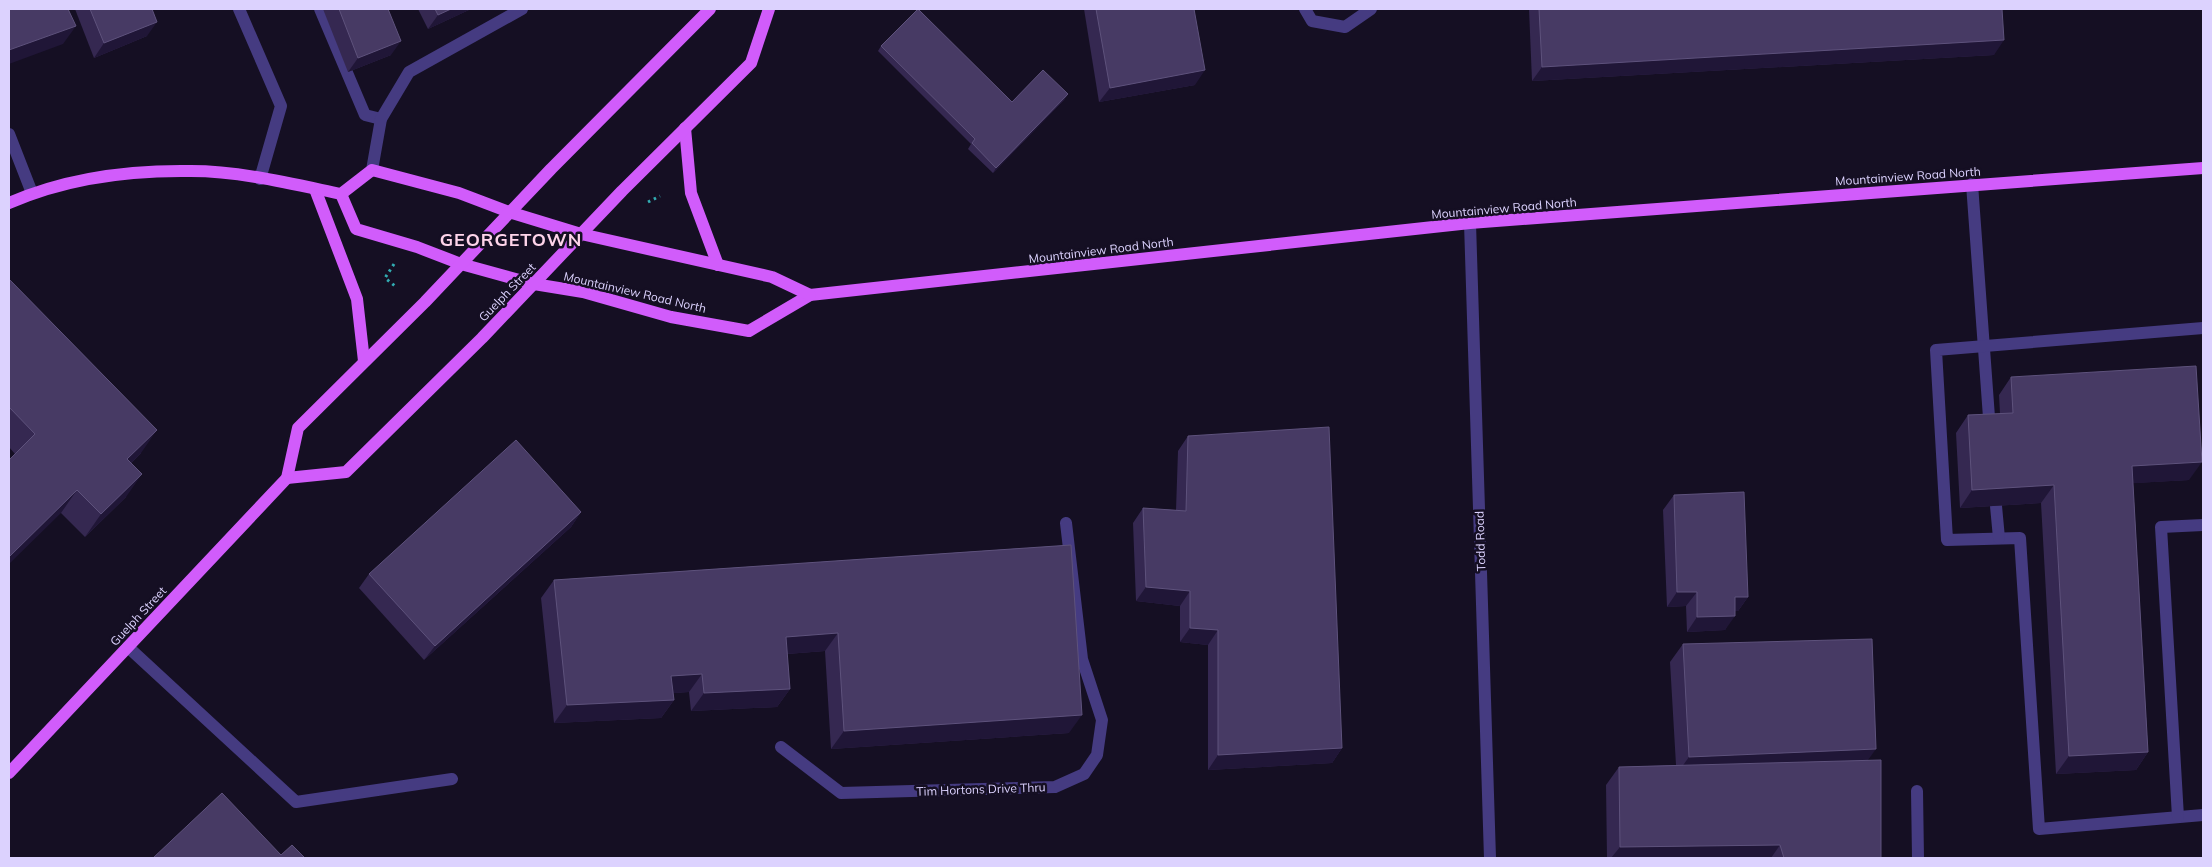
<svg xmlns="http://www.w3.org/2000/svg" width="2212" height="867" viewBox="0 0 2212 867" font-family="Mulish,sans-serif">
	<rect width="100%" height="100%" fill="#150f23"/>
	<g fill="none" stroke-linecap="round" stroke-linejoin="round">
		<g stroke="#32acb2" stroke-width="3" stroke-dasharray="2.5 4" stroke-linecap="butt">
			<path d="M648,202l12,-6"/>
			<path d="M394,264l-9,14 10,8"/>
		</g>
		<g stroke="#453b81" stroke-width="12">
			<path d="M239,9l42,97 -21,73"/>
			<path d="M320,9l45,106 16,4"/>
			<path d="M1305,9l7,12 33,6 26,-18"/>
			<path d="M9,134l23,59"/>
			<path d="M372,170l9,-51 28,-47 113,-63"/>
			<path d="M1972,184l18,247"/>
			<path d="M1470,223l20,635"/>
			<path d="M2203,328l-267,22 11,190 73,-2 19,291 164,-14"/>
			<path d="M1996,506l3,32"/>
			<path d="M128,647l168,155 156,-23"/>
			<path d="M781,747l60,46 214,-6 29,-13 13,-19 5,-35 -20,-61 -16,-136"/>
			<path d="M1917,791l1,67"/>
			<path d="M2178,817l-17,-290 42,-2"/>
		</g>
		<g stroke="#d15cfb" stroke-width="12">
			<path d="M685,128l6,65 27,72"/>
			<path d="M315,189l42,110 7,62"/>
			<path d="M341,194l15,35 61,18 44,17 73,20 49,8 88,25 78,14 61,-36 660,-72 733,-55"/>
			<path d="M9,203c57,-25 120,-33 182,-32 49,0 102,13 150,23l31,-24 87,23 50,19 72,22 191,43 38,18"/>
			<path d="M287,478l59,-6 136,-134 140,-147 129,-128 18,-54"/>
			<path d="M9,773l278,-295 11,-50 127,-126 126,-133 159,-160"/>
		</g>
	</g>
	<g fill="#352851">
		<path d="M75,9h77l-5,27 -53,22z"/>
		<path d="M323,9h65l3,46 -43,17z"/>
		<path d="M418,9h53l-43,20z"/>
		<path d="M1084,9h110l1,76 -96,17z"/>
		<path d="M1529,9h473l-8,46 -462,26z"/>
		<path d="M881,46l131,56 56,-8 -4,6 -71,73 -25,-24 3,-5 -93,-93z"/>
		<path d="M9,279l132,174 -10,10 -5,34 -41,40 -24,-24 -46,-59 -6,-7z"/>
		<path d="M2011,377l178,103 -56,3 15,269 -12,18 -80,4 -15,-271 -81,5 -4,-75 12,-18 32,-1 -1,-19z"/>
		<path d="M1188,436l154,312 -10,15 -124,7v-125l-28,-3v-36l-44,-5 -3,-78 10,-15 33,2 2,-59z"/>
		<path d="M1674,495l74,102 -10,14h-3l-10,19 -38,2 -1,-26 -19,1 -4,-97z"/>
		<path d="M581,512l-10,15 -147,133 -65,-72 10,-14z"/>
		<path d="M1071,545l-2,188 -238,16 -6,-98 -38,3 3,35 -13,18 -86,4 -2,-19 -16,1 1,7 -13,18 -107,5 -13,-125 13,-18z"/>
		<path d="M1683,644l185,116 13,98h-274l-1,-73 13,-18 57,-2 -6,-103z"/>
	</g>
	<g fill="#201637">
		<path d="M451,9h20l-43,20 10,-14z"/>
		<path d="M157,22l-10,14 -53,22 10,-15z"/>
		<path d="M76,26l-13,18 -54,20v-14z"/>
		<path d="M2004,40l-10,15 -462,26 10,-14z"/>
		<path d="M401,41l-10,14 -43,17 10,-14z"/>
		<path d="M1205,70l-10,15 -96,17 11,-14z"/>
		<path d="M1068,94l-4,6 -71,73 3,-5z"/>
		<path d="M157,430l-16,23 -30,29 16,-23z"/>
		<path d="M2202,462l-13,18 -69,4 12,-18z"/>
		<path d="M142,474l-16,23 -41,40 16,-23z"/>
		<path d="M2054,485l-13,18 -81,5 12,-18z"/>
		<path d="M77,490l-16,23 -52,51v-7z"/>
		<path d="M581,512l-10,15 -147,133 11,-14z"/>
		<path d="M1146,587l44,4 -10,15 -44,-5z"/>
		<path d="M1677,592h20l-11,14 -19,1z"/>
		<path d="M1735,597h13l-10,14 -14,1z"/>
		<path d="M1735,616l-10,14 -38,2 10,-15z"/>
		<path d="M1190,628l28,2 -10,15 -28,-3z"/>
		<path d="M838,633l-13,18 -52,4 13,-18z"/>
		<path d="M702,674l-13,18 -30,2 12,-18z"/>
		<path d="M790,689l-13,18 -86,4 13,-18z"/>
		<path d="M674,700l-13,18 -107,5 13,-18z"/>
		<path d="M1082,715l-13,18 -238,16 13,-18z"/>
		<path d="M1342,748l-10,15 -124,7 10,-15z"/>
		<path d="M1876,749l-13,18 -187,8 13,-18z"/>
		<path d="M2148,752l-12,18 -80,4 13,-18z"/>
		<path d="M1780,845l-9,13h-160l9,-11z"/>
	</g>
	<g fill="#473a64" stroke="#5e527c">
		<path d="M9,9h59l8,17 -67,24z"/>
		<path d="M90,9h62l5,13 -53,21z"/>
		<path d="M339,9h49l13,32 -43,17z"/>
		<path d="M435,9h16l-13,6z"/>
		<path d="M918,9l94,93 31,-32 25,24 -72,74 -24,-25 3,-4 -94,-93z"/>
		<path d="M1096,9h98l11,61 -95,18z"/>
		<path d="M1539,9h463l2,31 -462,27z"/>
		<path d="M9,279l148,151 -30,29 15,15 -41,40 -24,-24 -68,67v-97l26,-26 -26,-27z"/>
		<path d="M2196,366l6,96 -70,4 16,286 -79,4 -15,-271 -82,5 -4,-75 45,-2 -2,-36z"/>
		<path d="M1329,427l13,321 -124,7v-125l-28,-2v-37l-44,-4 -3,-79 43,3 2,-75z"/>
		<path d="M516,440l65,72 -146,134 -66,-72z"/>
		<path d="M1744,492l4,105h-13v19l-38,1v-25h-20l-3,-97z"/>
		<path d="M1071,545l11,170 -238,16 -6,-98 -52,4 4,52 -86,4 -2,-19 -31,2 3,24 -107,5 -13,-125z"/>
		<path d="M1872,639l4,110 -187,8 -6,-113z"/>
		<path d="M1881,760v98h-97l-4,-13 -160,2 -1,-80z"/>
		<path d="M222,793l59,62 11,-10 13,13h-152z"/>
	</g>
	<g text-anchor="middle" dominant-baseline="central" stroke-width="5" stroke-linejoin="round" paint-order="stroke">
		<g font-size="12" fill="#dcd2fe" stroke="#150f23">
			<text transform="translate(1908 176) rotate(-4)">Mountainview Road North</text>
			<text transform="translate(1504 208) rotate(-5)">Mountainview Road North</text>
			<text transform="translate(1101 250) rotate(-7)">Mountainview Road North</text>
			<text transform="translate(507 292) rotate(-46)">Guelph Street</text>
			<text transform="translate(635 292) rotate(13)">Mountainview Road North</text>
			<text transform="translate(1480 541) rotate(-92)">Todd Road</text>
			<text transform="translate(138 616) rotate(-47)">Guelph Street</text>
			<text transform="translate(981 789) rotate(-2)">Tim Hortons Drive Thru</text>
		</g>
		<g font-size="18" font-weight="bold" letter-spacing="1" fill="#fed4ea" stroke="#150f23">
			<text x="511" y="239">GEORGETOWN</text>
		</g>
	</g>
	<rect width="2212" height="867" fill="none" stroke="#dcd2fe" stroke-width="20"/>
</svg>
